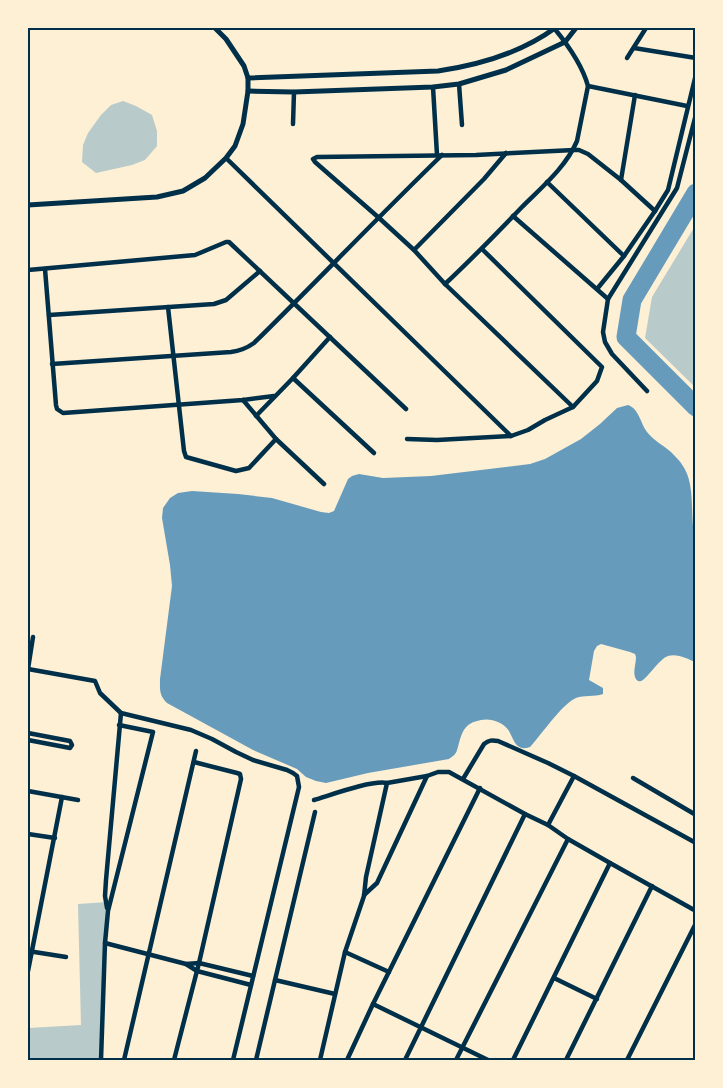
<svg xmlns="http://www.w3.org/2000/svg" width="723" height="1088" viewBox="0 0 723 1088" font-family="'Exo 2',sans-serif">
	<rect width="100%" height="100%" fill="#fdf0d5"/>
	<g fill="#b9caca">
		<path d="M123,101l13,5 16,9 5,16v15l-12,14 -13,5 -36,8 -14,-11 1,-17 5,-12 13,-18 10,-10z"/>
		<path d="M695,226v161l-50,-49 7,-41z"/>
		<path d="M108,902l-8,158h-72v-32l53,-3 -3,-121z"/>
	</g>
	<path fill="#669bbc" d="M628,405c11,4 12,17 19,27 6,8 16,13 24,20 3,3 7,7 10,11 16,21 8,51 14,75v124c-7,-3 -18,-9 -27,-6 -9,3 -21,23 -27,25 -3,1 -5,-1 -6,-4 -2,-5 1,-14 1,-20l-1,-3 -5,-2 -29,-8 -4,2 -3,5 -5,29 14,8v6c-9,3 -19,1 -27,4 -15,7 -34,36 -46,49 -14,5 -16,-7 -21,-16 -6,-9 -18,-13 -28,-11 -17,3 -19,12 -23,27 -1,2 -1,5 -3,7 0,1 -5,4 -6,5l-81,14 -42,10 -10,-2 -10,-4 -9,-8 -44,-19 -86,-47c-8,-8 -7,-13 -7,-24l12,-93 -2,-21 -8,-47 1,-10 7,-10 8,-5 14,-2 46,3 34,4 49,14 8,1 5,-2 14,-32 4,-3 7,-2 24,4 48,-2 99,-12 15,-5 36,-20 19,-15 17,-16z"/>
	<g fill="none" stroke-linecap="round" stroke-linejoin="round">
		<path stroke="#669bbc" stroke-width="19" d="M696,193l-64,107 -6,37 70,70"/>
		<g stroke="#003049" stroke-width="4.5">
			<path d="M634,48l62,10"/>
			<path d="M627,58l19,-30"/>
			<path d="M459,84l3,41"/>
			<path d="M588,86l99,20"/>
			<path d="M433,87l4,68"/>
			<path d="M293,124l1,-32"/>
			<path d="M226,158l285,278"/>
			<path d="M621,180l14,-85"/>
			<path d="M547,182l77,74"/>
			<path d="M655,211l13,-21 28,-116"/>
			<path d="M513,216l95,83"/>
			<path d="M414,250l70,-71 22,-26"/>
			<path d="M45,269l11,136 1,4 6,4 180,-13 31,-4"/>
			<path d="M28,270l167,-15 31,-13h3l177,167"/>
			<path d="M445,284c27,-25 52,-51 77,-77 20,-20 44,-40 55,-66l11,-55c-6,-22 -20,-41 -34,-58"/>
			<path d="M168,307l16,144 2,6 50,14 13,-3 27,-29"/>
			<path d="M49,315l165,-11 12,-4 34,-29"/>
			<path d="M52,364l179,-12c9,-1 16,-4 23,-9 63,-62 124,-126 188,-188"/>
			<path d="M293,378l81,75"/>
			<path d="M647,391l-35,-37 -7,-12 -2,-10 5,-33 69,-111 19,-74"/>
			<path d="M243,400l33,39 48,45"/>
			<path d="M573,407l-128,-123 -31,-34 -36,-33 -63,-55 -2,-3 4,-2 159,-2 98,-5h5l9,4 33,26 34,31 -31,45 -27,33"/>
			<path d="M256,416l37,-38 37,-41"/>
			<path d="M407,439l30,1 74,-4 17,-6 17,-10 28,-13 24,-26 5,-14 -120,-118"/>
			<path d="M28,669l67,12 5,12 21,20 70,17 21,9 24,13 17,8 34,10 6,3 4,3 2,11 -66,273"/>
			<path d="M28,669l5,-32"/>
			<path d="M28,733l42,8 2,4 -2,3 -42,-8"/>
			<path d="M633,778l63,37"/>
			<path d="M463,779l21,-35c5,-4 8,-4 14,-3l50,22 26,13 122,67"/>
			<path d="M28,791l50,9"/>
			<path d="M314,800c17,-5 57,-20 73,-17"/>
			<path d="M548,825l26,-49"/>
			<path d="M28,834l27,4"/>
			<path d="M364,895l13,-12 50,-107"/>
			<path d="M107,908l-2,-12 1,-16 15,-167"/>
			<path d="M105,943l81,21"/>
			<path d="M28,951l38,6"/>
			<path d="M345,952l44,20"/>
			<path d="M28,971l34,-174"/>
			<path d="M554,978l43,21"/>
			<path d="M275,980l60,14"/>
			<path d="M251,985l-54,-14 -11,-7 13,-1 54,13"/>
			<path d="M373,1004l115,56"/>
			<path d="M101,1060l4,-117 3,-32 45,-179 -34,-7"/>
			<path d="M124,1060l72,-309"/>
			<path d="M174,1060l25,-97 42,-184 -1,-5 -3,-1 -43,-11"/>
			<path d="M256,1060l59,-248"/>
			<path d="M320,1060l25,-108 19,-56 2,-19 21,-94 40,-7 11,-4h11l76,42 23,11 20,14 42,24 86,48"/>
			<path d="M347,1060l26,-56 107,-216"/>
			<path d="M405,1060l120,-246"/>
			<path d="M456,1060l112,-221"/>
			<path d="M513,1060l97,-197"/>
			<path d="M566,1060l86,-174"/>
			<path d="M627,1060l69,-137"/>
		</g>
		<g stroke="#003049" stroke-width="5">
			<path d="M248,78l190,-7c41,-6 83,-18 117,-43"/>
			<path d="M248,91l46,1 139,-5 26,-3 47,-14 59,-28 11,-14"/>
			<path d="M28,205l129,-8 26,-6 22,-13 21,-20 9,-12 8,-22 5,-33v-13l-4,-12 -18,-27 -11,-11"/>
		</g>
	</g>
	<rect width="723" height="1088" fill="none" stroke="#fdf0d5" stroke-width="58"/>
	<rect x="29" y="29" width="665" height="1030" fill="none" stroke="#003049" stroke-width="2"/>
</svg>
